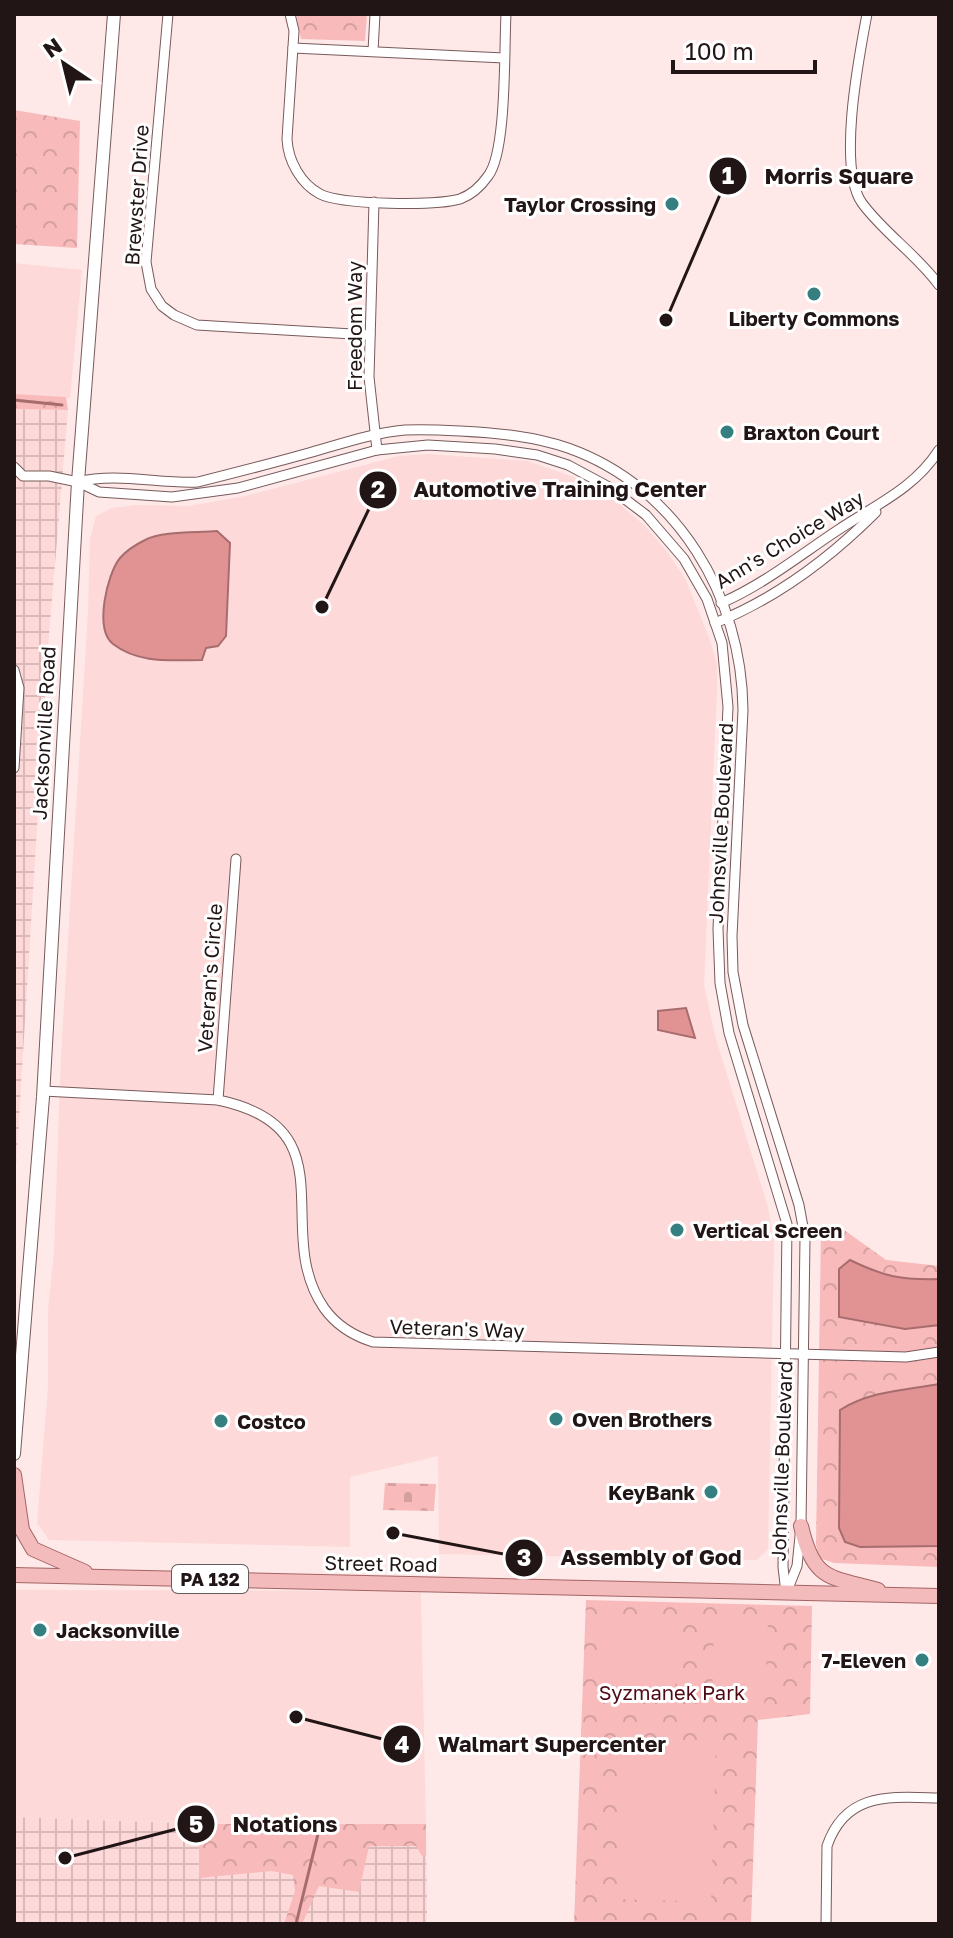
<svg xmlns="http://www.w3.org/2000/svg" width="953" height="1938" viewBox="0 0 953 1938" font-family="'Golos Text',sans-serif">
	<defs>
		<pattern id="industrial-grid" width="8" height="8" patternUnits="userSpaceOnUse" patternTransform="scale(2)"><rect width="8" height="8" fill="#fddad9"/><path d="M0 4h8M4 0v8" fill="none" stroke="#d9bab9"/></pattern>
		<pattern id="forest-crowns" width="20" height="18" patternUnits="userSpaceOnUse" patternTransform="scale(2)"><rect width="20" height="18" fill="#f8baba"/><path d="M2 6a3 3 0 1 1 6 0M12 15a3 3 0 1 1 6 0" fill="none" stroke="#d49f9f"/></pattern>
		<pattern id="cemetery-stones" width="16" height="16" patternUnits="userSpaceOnUse" patternTransform="scale(2)"><rect width="16" height="16" fill="#f8baba"/><path d="M2 7V4a2 2 0 0 1 4 0v3zM10 15v-3a2 2 0 0 1 4 0v3z" fill="#d49f9f"/></pattern>
	</defs>
	<rect width="100%" height="100%" fill="#fee9e8"/>
	<g fill="#fddad9">
		<path d="M14,263l68,7 -12,128 -56,-4z"/>
		<path d="M428,454l99,7 47,16 43,25 27,23 22,25 20,30 24,60 7,24v27l-13,294 12,54 52,168 6,35 -6,307 -11,11 -318,-6 -1,-98 -88,21v70l-301,-7 -12,-17 11,-137v-77l6,-58 7,-197 27,-443 2,-72 6,-23 16,-8 24,-3 53,1 56,-10 154,-40z"/>
		<path d="M14,1590l407,1 5,233h-227l-185,-7z"/>
	</g>
	<g fill="url(#industrial-grid)">
		<path d="M14,409l54,1 -19,225 -35,563z"/>
		<path d="M14,1817l185,7h227l1,100h-413z"/>
	</g>
	<g fill="url(#forest-crowns)">
		<path d="M296,14h71l-2,27 -64,-2z"/>
		<path d="M14,110l66,11 -3,127 -63,-4z"/>
		<path d="M14,394l52,3 2,13 -54,-1z"/>
		<path d="M840,1227l46,33 53,6v301l-105,-4 -15,-5 -3,-14 5,-312z"/>
		<path d="M586,1600l226,6 -2,108 -52,6 -7,204h-177z"/>
		<path d="M199,1824h227v32h-4l-6,-10h-47l-10,46 -40,-6 -17,38h-18l11,-33 -2,-16 -21,-4 -73,7z"/>
	</g>
	<path fill="url(#cemetery-stones)" d="M385,1483l51,1 -2,27 -51,-1z"/>
	<g fill="#f8baba">
		<path d="M600,1618l82,7 -6,59 -19,15 -57,-4 -5,-73z"/>
		<path d="M714,1619l54,2 -4,89 -52,-1z"/>
		<path d="M621,1747l95,3 -5,152 -94,-3z"/>
	</g>
	<g fill="#e19394" stroke="#a76d6e" stroke-width="2">
		<path d="M217,531l13,12 -4,93 -8,10 -12,2 -4,12c-31,0 -63,4 -89,-16 -19,-15 -6,-70 7,-86 6,-7 17,-14 25,-18 17,-9 52,-7 72,-9z"/>
		<path d="M686,1008l9,30 -37,-8v-19z"/>
		<path d="M850,1260c35,17 51,20 89,19v46l-34,4 -66,-12v-48z"/>
		<path d="M939,1384v162l-79,1 -15,-5 -6,-14 1,-118c30,-19 65,-20 99,-26z"/>
	</g>
	<g fill="none" stroke-linecap="round" stroke-linejoin="round">
		<g stroke="#a76d6e" stroke-width="3">
			<path d="M14,400l48,5"/>
			<path d="M296,1924l22,-90"/>
		</g>
		<g stroke="#785a5b" stroke-width="11">
			<g id="minor">
				<path d="M168,14l-22,248 5,27 11,17 12,9 23,10 173,10"/>
				<path d="M290,14l4,17 -7,108c1,22 14,45 33,55 21,11 117,12 140,5 11,-4 21,-13 28,-23 19,-24 16,-127 18,-162"/>
				<path d="M867,14c-8,43 -30,154 -5,189 21,29 54,51 77,82"/>
				<path d="M293,48l211,10"/>
				<path d="M373,51l2,-37"/>
				<path d="M374,202l-5,175 8,73"/>
				<path d="M14,467l9,9h26l29,6 21,10 73,5 66,-9 139,-38 51,-5 67,4 42,6 31,10 41,22 37,28 38,44 23,40 15,44 6,64 -10,222 2,54 9,50 58,191 -4,343 3,26"/>
				<path d="M78,482c38,-10 81,2 120,0 36,-9 71,-18 107,-28 33,-9 66,-21 100,-24 18,-1 37,0 55,1 37,2 73,5 108,17 110,39 174,149 175,262l-11,226 1,36 10,53 56,180 6,33 -4,288 -4,40 -10,25"/>
				<path d="M721,603c42,-18 79,-48 117,-73 37,-25 76,-41 101,-80"/>
				<path d="M715,623c62,-25 114,-64 161,-111"/>
				<path d="M14,670l5,18 -5,80"/>
				<path d="M43,1091l175,9c134,28 52,130 106,208 12,17 30,28 49,34l533,15 33,-5"/>
				<path d="M218,1100l18,-241"/>
				<path d="M826,1924l1,-78c19,-55 64,-49 112,-48"/>
			</g>
		</g>
		<g stroke="#785a5b" stroke-width="14">
			<path id="secondary" d="M14,1454l29,-357 35,-615 36,-468"/>
		</g>
		<g stroke="#a46465" stroke-width="16">
			<g id="primary">
				<path d="M14,1475l8,55 11,19 52,23"/>
				<path d="M801,1526c13,55 27,50 77,64"/>
				<path d="M14,1575l925,21"/>
			</g>
		</g>
		<use href="#minor" stroke="#fff" stroke-width="9"/>
		<use href="#secondary" stroke="#fff" stroke-width="12"/>
		<use href="#primary" stroke="#f3bbbc" stroke-width="14"/>
	</g>
	<g fill="#367f81" stroke="#fff" stroke-width="3">
		<circle cx="672" cy="204" r="8"/>
		<circle cx="814" cy="294" r="8"/>
		<circle cx="727" cy="432" r="8"/>
		<circle cx="677" cy="1230" r="8"/>
		<circle cx="556" cy="1419" r="8"/>
		<circle cx="221" cy="1421" r="8"/>
		<circle cx="711" cy="1492" r="8"/>
		<circle cx="40" cy="1630" r="8"/>
		<circle cx="922" cy="1660" r="8"/>
	</g>
	<g text-anchor="middle" dominant-baseline="central" stroke-width="6" stroke-linejoin="round" paint-order="stroke">
		<rect fill="#fff" stroke="#645b5b" stroke-width="2" x="172" y="1565" width="76" height="28" rx="6"/>
		<g font-size="18" font-weight="bold" fill="#211515">
			<text x="210" y="1579">PA 132</text>
		</g>
		<g font-size="20" fill="#211515" stroke="#fff">
			<text transform="translate(136 195) rotate(-86)">Brewster Drive</text>
			<text transform="translate(354 326) rotate(-90)">Freedom Way</text>
			<text transform="translate(789 539) rotate(-31)">Ann's Choice Way</text>
			<text transform="translate(43 733) rotate(-87)">Jacksonville Road</text>
			<text transform="translate(720 823) rotate(-87)">Johnsville Boulevard</text>
			<text transform="translate(209 978) rotate(-86)">Veteran's Circle</text>
			<text transform="translate(457 1328) rotate(2)">Veteran's Way</text>
			<text transform="translate(781 1461) rotate(-88)">Johnsville Boulevard</text>
			<text transform="translate(381 1563) rotate(1)">Street Road</text>
		</g>
		<g font-size="20" font-weight="bold" fill="#211515" stroke="#fff" text-anchor="start">
			<text x="656" y="204" text-anchor="end">Taylor Crossing</text>
			<text x="814" y="318" text-anchor="middle">Liberty Commons</text>
			<text x="743" y="432">Braxton Court</text>
			<text x="693" y="1230">Vertical Screen</text>
			<text x="572" y="1419">Oven Brothers</text>
			<text x="237" y="1421">Costco</text>
			<text x="695" y="1492" text-anchor="end">KeyBank</text>
			<text x="56" y="1630">Jacksonville</text>
			<text x="906" y="1660" text-anchor="end">7-Eleven</text>
		</g>
		<g font-size="20" fill="#500a15" stroke="#fff">
			<text x="672" y="1692">Syzmanek Park</text>
		</g>
	</g>
	<path fill="none" stroke="#211515" stroke-width="3" d="M666 320L728 176M322 607L378 490M393 1533L524 1558M296 1717L402 1744M65 1858L196 1824"/>
	<g fill="#211515" stroke="#fff" stroke-width="3">
		<circle cx="666" cy="320" r="8"/>
		<circle cx="322" cy="607" r="8"/>
		<circle cx="393" cy="1533" r="8"/>
		<circle cx="296" cy="1717" r="8"/>
		<circle cx="65" cy="1858" r="8"/>
		<circle cx="728" cy="176" r="20"/>
		<circle cx="378" cy="490" r="20"/>
		<circle cx="524" cy="1558" r="20"/>
		<circle cx="402" cy="1744" r="20"/>
		<circle cx="196" cy="1824" r="20"/>
	</g>
	<g font-size="24" text-anchor="middle" font-weight="bold" fill="#fff">
		<text x="728" y="184">1</text>
		<text x="378" y="498">2</text>
		<text x="524" y="1566">3</text>
		<text x="402" y="1753">4</text>
		<text x="196" y="1833">5</text>
	</g>
	<g font-size="22" text-anchor="middle" font-weight="bold" fill="#211515" stroke="#fff" stroke-width="6" stroke-linejoin="round" paint-order="stroke">
		<text x="839" y="184">Morris Square</text>
		<text x="560" y="497">Automotive Training Center</text>
		<text x="651" y="1565">Assembly of God</text>
		<text x="552" y="1752">Walmart Supercenter</text>
		<text x="285" y="1832">Notations</text>
	</g>
	<rect width="953" height="1938" fill="none" stroke="#211515" stroke-width="32"/>
	<g transform="translate(64 64) rotate(325)" stroke="#ffffff" stroke-width="6" paint-order="stroke">
	<path d="M0-6L14 30L0 20L-14 30Z" fill="#211515"/>
	<text y="-12" font-size="22" font-weight="bold" text-anchor="middle" fill="#211515">N</text>
	</g>
	<path d="M673 60v12h142v-12" fill="none" stroke="#211515" stroke-width="4"/>
	<text x="685" y="60" font-size="24" fill="#211515" stroke="#ffffff" stroke-width="6" paint-order="stroke">100 m</text>
</svg>
